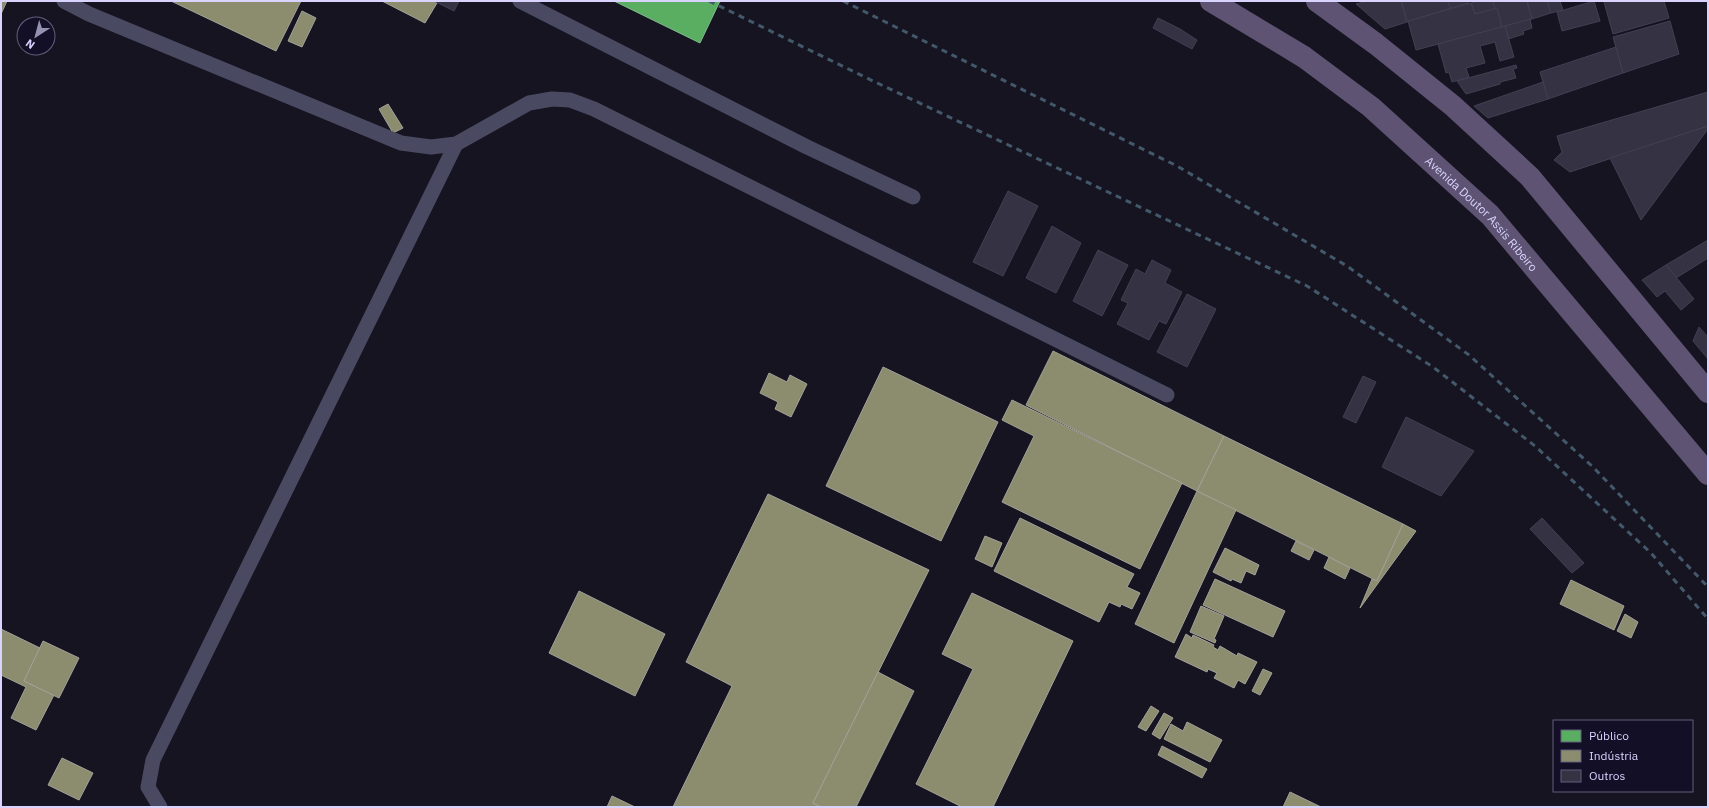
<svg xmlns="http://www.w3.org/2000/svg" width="1709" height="808" viewBox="0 0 1709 808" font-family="'IBM Plex Sans',sans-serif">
	<rect width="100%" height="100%" fill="#161421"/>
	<path fill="#5aae61" stroke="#80b990" d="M614,1h106l-20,42z"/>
	<g fill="#8c8c6e" stroke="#a3a29a">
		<path d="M1,1h6l-6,13z"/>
		<path d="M171,1h130l-25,50z"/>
		<path d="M382,1h51l4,2 -12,20z"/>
		<path d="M302,11l14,7 -14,29 -14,-6z"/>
		<path d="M388,104l15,24 -10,5 -14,-24z"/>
		<path d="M1053,351l171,85 -27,55 -171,-86z"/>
		<path d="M883,367l115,55 -57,119 -115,-55z"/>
		<path d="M769,373l18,9 3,-7 17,9 -16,33 -16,-8 3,-7 -18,-9z"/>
		<path d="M1012,400l170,83 -42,86 -138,-67 32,-66 -32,-16z"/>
		<path d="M1224,436l179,88 -26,57 -180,-90z"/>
		<path d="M1197,491l39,19 -62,133 -39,-19z"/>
		<path d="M768,494l161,76 -116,233 8,4h-148l59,-121 -46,-24z"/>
		<path d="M1020,518l114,56 -7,13 13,6 -8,16 -11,-5 -1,3 -11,-5 -10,20 -105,-51z"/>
		<path d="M1403,524l13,7 -56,77 12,-29 5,2z"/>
		<path d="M985,536l17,7 -10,24 -17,-8z"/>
		<path d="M1296,541l18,9 -5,10 -18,-9z"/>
		<path d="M1225,548l34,17 -4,10 -9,-4 -5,12 -9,-4 -1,2 -18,-9z"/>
		<path d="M1329,557l21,11 -5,11 -21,-11z"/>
		<path d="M1215,579l70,32 -12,26 -70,-32z"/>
		<path d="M1571,580l53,26 -10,24 -54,-26z"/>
		<path d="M579,591l86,43 -30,62 -86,-43z"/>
		<path d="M972,593l101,48 -80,166h-31l-46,-23 57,-115 -31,-15z"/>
		<path d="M1201,606l23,10 -10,23 2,1 -1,3 -25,-11z"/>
		<path d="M1625,614l13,8 -7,16 -14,-7z"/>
		<path d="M1,629l39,19 -16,33 30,14 -18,35 -25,-12 15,-31 -25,-12z"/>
		<path d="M1186,634l6,4 1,-3 21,10 -1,2 5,3 2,-4 17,10 1,-3 19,9 -12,22 -7,-4 -4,8 -20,-10 3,-5 -9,-4 -1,3 -32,-15z"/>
		<path d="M43,641l36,17 -20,40 -35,-17z"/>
		<path d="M1263,669l9,4 -12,22 -8,-4z"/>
		<path d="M878,672l36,19 -58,116h-35l-8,-4z"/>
		<path d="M1151,706l8,5 -13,20 -8,-4z"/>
		<path d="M1164,713l9,5 -13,21 -8,-5z"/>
		<path d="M1187,722l35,18 -12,22 -46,-23 7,-15 12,7z"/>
		<path d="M1162,746l45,23 -5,9 -44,-23z"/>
		<path d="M62,758l31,15 -14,27 -31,-15z"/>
		<path d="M1290,792l31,15h-38z"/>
		<path d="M612,796l23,11h-28z"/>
	</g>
	<g fill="#343243" stroke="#433f54">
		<path d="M434,1h25l-5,10z"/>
		<path d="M1368,1h33l6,21 -22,7 -29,-25z"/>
		<path d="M1404,1h43l4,7 -44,14 -5,-20z"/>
		<path d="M1447,1h21l1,2 -18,5z"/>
		<path d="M1477,1h16l2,8 -20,5 -4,-11z"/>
		<path d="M1493,1h34l5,18 -30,8 -5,-19 -2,1z"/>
		<path d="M1527,1h20l4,12 -19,6z"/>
		<path d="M1547,1h13l3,9 -12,3z"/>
		<path d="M1594,1l6,20 -38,10 -5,-19z"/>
		<path d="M1607,1h57l5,17 -56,16 -9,-32z"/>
		<path d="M1471,3l4,11 22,-6 5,19 -86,23 -8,-29z"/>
		<path d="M1158,18l22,11 17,11 -5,9 -39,-21z"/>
		<path d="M1530,19l2,9 -9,3 1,3 -16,5 -3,-13z"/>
		<path d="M1670,21l9,33 -56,19 -10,-36z"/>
		<path d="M1505,26l9,31 -14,4 -5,-19 -15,4 5,17 -19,5 3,9 -17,5 -3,-10 -3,1 -8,-29z"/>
		<path d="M1616,47l7,26 -75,26 -8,-27z"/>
		<path d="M1516,65l1,3 -4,1 3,9 -16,4v2l-34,10 -9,-13z"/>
		<path d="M1543,82l5,17 -60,19 -14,-12z"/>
		<path d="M1708,92v34l-138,46 -16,-12 8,-8 -5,-16z"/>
		<path d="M1708,126v3l-67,91 -31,-62z"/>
		<path d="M1008,191l30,15 -35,70 -30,-14z"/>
		<path d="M1052,226l29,17 -25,50 -30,-15z"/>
		<path d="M1708,240v18l-32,20 -10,-13z"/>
		<path d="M1098,250l30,15 -26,51 -29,-15z"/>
		<path d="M1152,260l19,10 -6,13 17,9 -16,32 -7,-3 -10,19 -32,-16 11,-21 -7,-3 15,-31 9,5z"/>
		<path d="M1666,265l28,34 -13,11 -16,-19 -8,6 -15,-17z"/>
		<path d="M1187,294l29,15 -29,58 -30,-15z"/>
		<path d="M1699,327l9,10v22l-15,-18z"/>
		<path d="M1363,376l13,6 -20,41 -13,-6z"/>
		<path d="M1406,417l68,34 -33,45 -59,-29z"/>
		<path d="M1542,518l42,45 -12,10 -42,-44z"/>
	</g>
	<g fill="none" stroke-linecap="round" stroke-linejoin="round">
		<g stroke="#4a4962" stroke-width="15">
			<path d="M64,1l25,13 312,129 30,4 25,-3 73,-41 23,-4 18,1 24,9 573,286"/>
			<path d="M520,1l287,146 106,50"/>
			<path d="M160,807l-12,-20 5,-27 303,-616"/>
		</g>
		<g stroke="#5e5373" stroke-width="22">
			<path id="s1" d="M1211,1l93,56 67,50 119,108 218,259"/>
			<path d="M1317,1l59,43 77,62 77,71 178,215"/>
		</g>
		<g stroke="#43596b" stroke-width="3" stroke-dasharray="6 5" stroke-linecap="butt">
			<path d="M709,1l164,80 434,205 126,81 102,79 116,107 57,66"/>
			<path d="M843,1l334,165 170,100 122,89 124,112 115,120"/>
		</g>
	</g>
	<g text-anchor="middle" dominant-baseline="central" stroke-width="4" stroke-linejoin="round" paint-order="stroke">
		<g font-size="12" fill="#d9d4ff" stroke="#130f26">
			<text stroke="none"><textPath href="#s1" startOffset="346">Avenida Doutor Assis Ribeiro</textPath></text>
		</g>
	</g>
	<rect width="1709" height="808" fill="none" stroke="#d9d4ff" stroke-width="4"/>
	<rect x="1553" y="720" width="140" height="72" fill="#130f26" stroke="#625e7d"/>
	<rect x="1561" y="730" width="20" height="12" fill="#5aae61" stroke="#625e7d"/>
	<text x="1589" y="740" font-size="12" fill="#d9d4ff">Público</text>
	<rect x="1561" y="750" width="20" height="12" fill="#8c8c6e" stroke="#625e7d"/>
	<text x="1589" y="760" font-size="12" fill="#d9d4ff">Indústria</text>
	<rect x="1561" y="770" width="20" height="12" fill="#343243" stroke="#625e7d"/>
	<text x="1589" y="780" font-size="12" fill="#d9d4ff">Outros</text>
	<g transform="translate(36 36) rotate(216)"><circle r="19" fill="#130f26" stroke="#625e7d"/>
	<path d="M0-3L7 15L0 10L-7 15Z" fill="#9591b1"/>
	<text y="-6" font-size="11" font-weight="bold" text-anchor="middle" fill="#d9d4ff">N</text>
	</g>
</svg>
